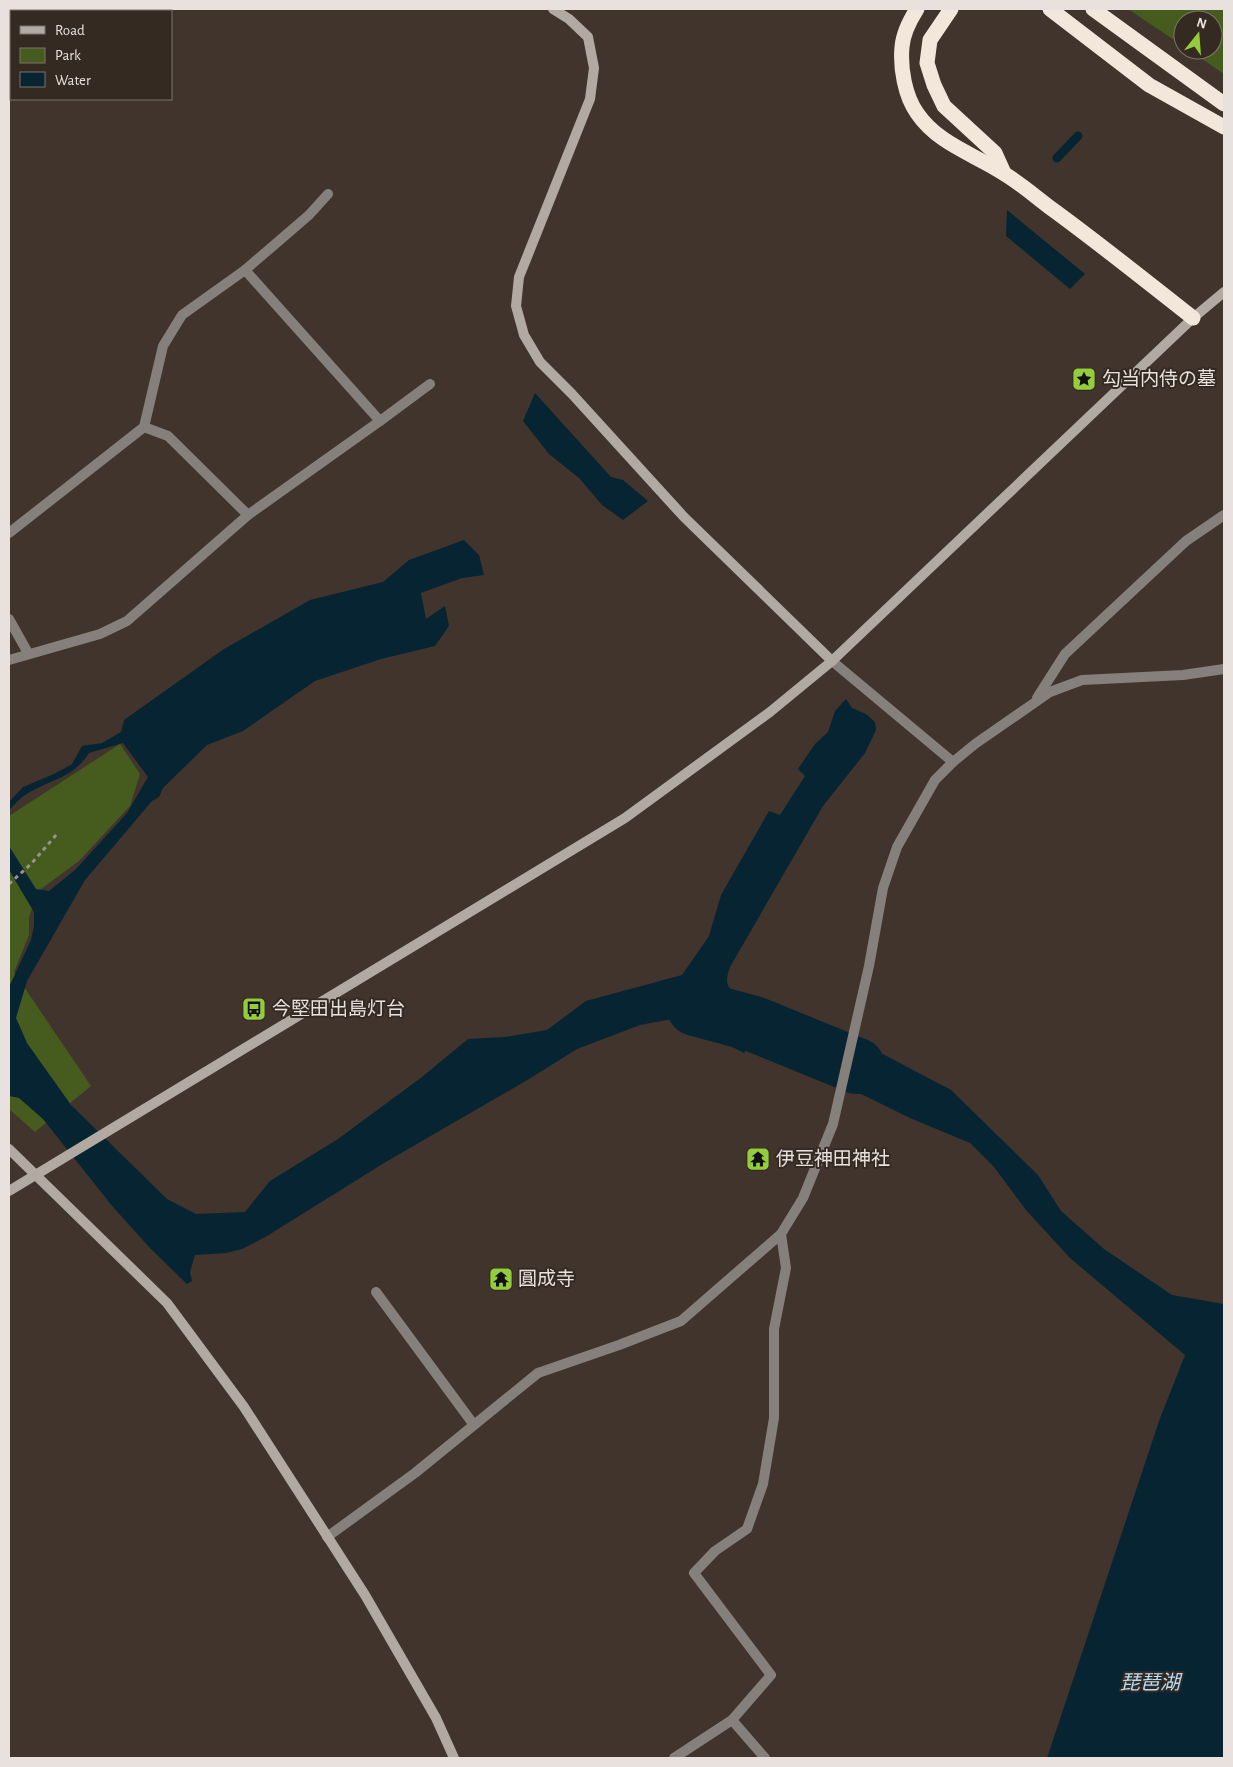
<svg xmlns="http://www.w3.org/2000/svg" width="1233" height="1767" viewBox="0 0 1233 1767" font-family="'Alegreya Sans','Noto Sans JP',sans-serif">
	<rect width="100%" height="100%" fill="#40342c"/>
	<g fill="#465c1e">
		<path d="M1128,9h96v65l-35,-24h24v-30h-30v26z"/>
		<path d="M120,744l20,30 -10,32 -51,55 -42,31 -8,26v17l-15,37 77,114 -56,46 -26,-23v-293z"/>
	</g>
	<g fill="#072433">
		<path d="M1007,210l78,64 -15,15 -64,-53z"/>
		<path d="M535,393l76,84 12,3 25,21 -25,19 -21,-15 -23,-27 -30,-24 -26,-33z"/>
		<path d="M464,540l15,15 5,20 -22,3 -41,15 5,26 19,-13 4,20 -14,20 -54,13 -66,22 -72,50 -36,14 -44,43 -4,9 -7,4 -67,79 -58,101 -11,37 11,25 44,62 96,94 29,15 49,-2 25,-31 68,-42 84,-62 46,-38 37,-2 42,-7 39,-29 96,-26 27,-39 12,-41 48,-84 11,4 25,-39 -7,-7 17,-25 13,-12 7,-21 11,-12 6,9 14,6 9,8 1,8 -11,23 -42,53 -93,161c-2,7 -5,13 -1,20 7,11 32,23 44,30l-11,32 -14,-3 -4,7 -57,-29 -15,-5 -32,6 -63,24 -48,30 -145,84 -117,73 -25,13 -16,4 -31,2 -5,17 2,9 -5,3 -37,-36 -37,-41 -70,-88 -24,-21 -10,-2v-109l22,-47 3,-14v-14l-25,-42v-24l27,43 13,2 26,-21 52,-57 21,-36 -25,-34 -34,10c-15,24 -36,26 -59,39 -8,4 -15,12 -21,18v-8l14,-15 31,-13 18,-10 10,-18 20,-3 19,-11 3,-12 100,-71 86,-49 73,-18 26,-22z"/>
		<path d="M788,1028l45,14 46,10 72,38 87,85 23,36 43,38 68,46 52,9v454h-177l112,-337 26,-66 -115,-97 -44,-48 -32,-43 -24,-24 -60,-25 -53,-26 -32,-21 -45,-19z"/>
	</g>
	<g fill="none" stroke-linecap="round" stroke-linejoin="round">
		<path stroke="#072433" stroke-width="9" d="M1057,158l21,-22"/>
		<path stroke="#072433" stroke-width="56" d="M695,1008l59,16 103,42"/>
		<path stroke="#9c928c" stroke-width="3" stroke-dasharray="4 4" stroke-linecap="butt" d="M9,884l22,-20 26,-30"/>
		<g stroke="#85807b" stroke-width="10">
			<path d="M245,270l135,151 50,-37"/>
			<path d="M144,427l24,9 80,79"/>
			<path d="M9,533l135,-106 19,-81 19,-31 63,-45 64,-55 19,-21"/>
			<path d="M9,619l19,34"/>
			<path d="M9,660l91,-26 27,-13 121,-106 132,-94"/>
			<path d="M832,661l121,101"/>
			<path d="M1037,698l28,-44 121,-113 38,-26"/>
			<path d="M376,1292l98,133"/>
			<path d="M327,1537l88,-64 123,-100 81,-28 62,-24 100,-87 22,-36 30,-74 36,-158 14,-78 14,-41 38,-67 18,-18 22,-18 75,-52 32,-12 101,-5 41,-6"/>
			<path d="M732,1720l33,38"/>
			<path d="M674,1758l58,-38 39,-45 -77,-102 21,-22 32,-22 16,-45 11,-66v-89l12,-61 -5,-34"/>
		</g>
		<g stroke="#b2aaa2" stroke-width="10">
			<path d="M553,9l16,10 19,18 6,31 -4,31 -71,178 -3,29 8,29 16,27 32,32 112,123 148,144"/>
			<path d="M9,1149l158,154 77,104 121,188 71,123 18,40"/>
			<path d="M9,1191l616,-373 145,-106 62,-51 361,-343 31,-26"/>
		</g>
		<g stroke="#f3e6da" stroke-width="15">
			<path d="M917,9c-7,11 -14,25 -15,38 -2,21 3,49 15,66 21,31 57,41 86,60 17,10 33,24 49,36 48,35 94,72 141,109"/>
			<path d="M951,9l-21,31 -3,23 7,22 10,21 51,47 9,20"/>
			<path d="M1050,9l99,76 75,42"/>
			<path d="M1093,9l131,95"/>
		</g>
	</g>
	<defs>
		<g id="sight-square" transform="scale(1.25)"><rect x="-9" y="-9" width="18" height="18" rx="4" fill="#94cc3c" stroke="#352a22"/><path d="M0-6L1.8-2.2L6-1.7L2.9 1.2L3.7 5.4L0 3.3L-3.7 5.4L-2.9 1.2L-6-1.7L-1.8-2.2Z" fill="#111"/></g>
		<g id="bus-square" transform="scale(1.25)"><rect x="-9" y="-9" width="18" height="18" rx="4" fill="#94cc3c" stroke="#352a22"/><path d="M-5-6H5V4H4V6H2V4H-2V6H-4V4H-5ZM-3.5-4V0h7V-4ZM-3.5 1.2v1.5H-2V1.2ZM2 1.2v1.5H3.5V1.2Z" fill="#111"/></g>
		<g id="temple-square" transform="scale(1.25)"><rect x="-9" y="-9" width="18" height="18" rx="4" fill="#94cc3c" stroke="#352a22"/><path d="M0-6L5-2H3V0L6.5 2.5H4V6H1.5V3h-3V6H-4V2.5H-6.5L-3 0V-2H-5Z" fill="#111"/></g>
	</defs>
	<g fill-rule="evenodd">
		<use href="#sight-square" x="1084" y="379"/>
		<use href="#bus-square" x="254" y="1009"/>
		<use href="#temple-square" x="758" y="1159"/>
		<use href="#temple-square" x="501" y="1279"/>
	</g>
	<g text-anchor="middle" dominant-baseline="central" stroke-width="4" stroke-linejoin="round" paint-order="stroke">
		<g font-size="19" fill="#e9e1dd" stroke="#352a22" text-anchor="start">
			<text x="1102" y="379">勾当内侍の墓</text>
			<text x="272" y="1009">今堅田出島灯台</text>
			<text x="776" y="1159">伊豆神田神社</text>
			<text x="518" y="1279">圓成寺</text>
		</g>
		<g font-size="20" font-style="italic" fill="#b4ddf7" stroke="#352a22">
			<text x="1150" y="1683">琵琶湖</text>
		</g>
	</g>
	<rect width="1233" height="1767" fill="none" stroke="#e9e1dd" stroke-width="20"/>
	<rect x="10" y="10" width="162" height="90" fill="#352a22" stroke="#7d736d"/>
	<rect x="20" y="26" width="25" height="8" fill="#b2aaa2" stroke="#7d736d"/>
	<text x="55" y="35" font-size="15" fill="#e9e1dd">Road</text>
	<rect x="20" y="48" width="25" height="15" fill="#465c1e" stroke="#7d736d"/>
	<text x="55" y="60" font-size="15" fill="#e9e1dd">Park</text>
	<rect x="20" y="72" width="25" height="15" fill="#072433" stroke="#7d736d"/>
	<text x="55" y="85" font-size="15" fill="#e9e1dd">Water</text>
	<g transform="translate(1198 35) rotate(17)"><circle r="24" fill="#352a22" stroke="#7d736d"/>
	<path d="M0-4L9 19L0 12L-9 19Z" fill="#94cc3c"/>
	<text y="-8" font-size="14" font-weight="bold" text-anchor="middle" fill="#e9e1dd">N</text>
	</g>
</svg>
